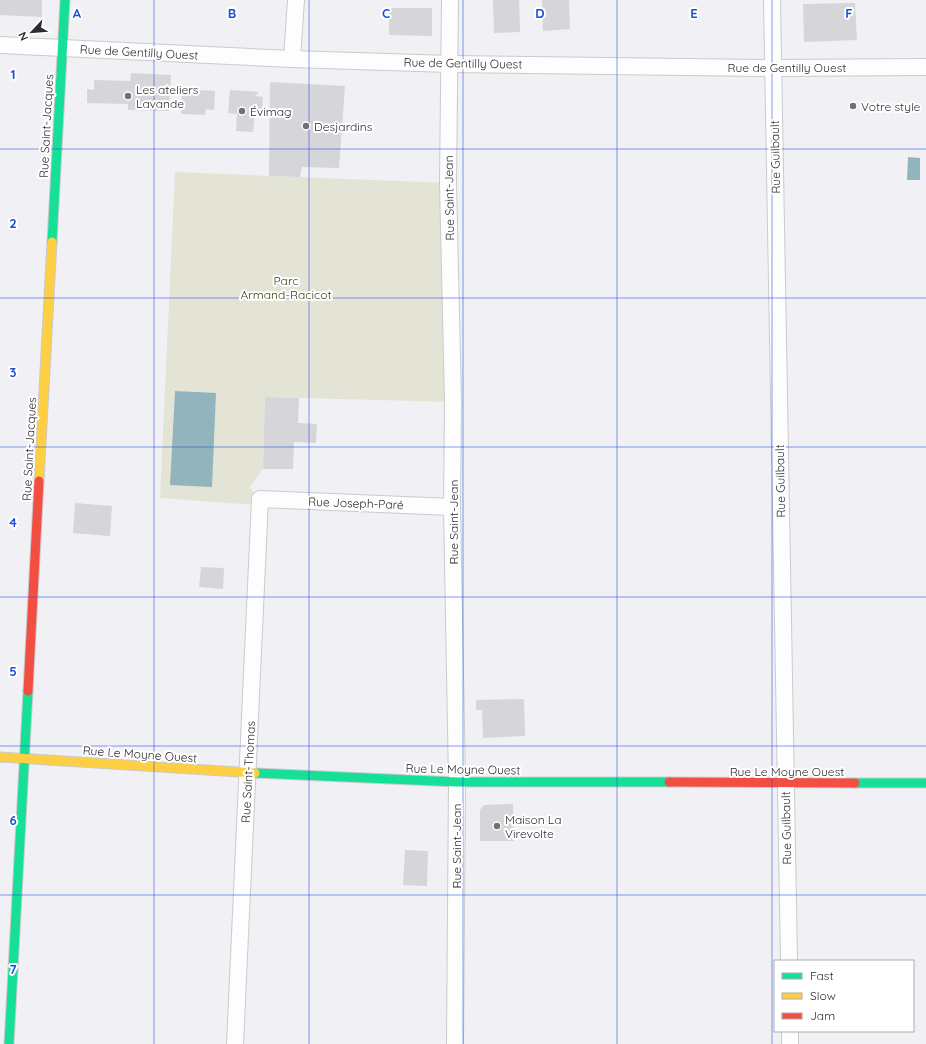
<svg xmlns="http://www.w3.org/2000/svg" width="926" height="1044" viewBox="0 0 926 1044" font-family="Quicksand,sans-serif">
	<rect width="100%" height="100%" fill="#f1f0f5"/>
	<path fill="#e3e4d5" d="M175,172l273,11 5,219 -188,-5 -2,72 -13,18 10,12 -5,6 -95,-7z"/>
	<g fill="#92b5bd">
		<path d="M908,157l12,1v22h-13z"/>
		<path d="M175,391l41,2 -4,94 -42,-2z"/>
	</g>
	<g fill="#d6d5d9">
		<path d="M0,0h42v17l-42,-2z"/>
		<path d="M493,0h26l1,32 -26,1z"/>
		<path d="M542,0h27l1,29 -27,2z"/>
		<path d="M855,3l2,37 -53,2 -1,-38z"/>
		<path d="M389,8h43v28l-43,-1z"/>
		<path d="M131,73l40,2 -2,36 -41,-1v-6l-41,-1v-14l7,1v-10l36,1z"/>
		<path d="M270,82l75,4 -6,82 -37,-1 -2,10 -31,-1z"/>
		<path d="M182,89l33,2 -1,19 -8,-1 -1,6 -24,-1z"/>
		<path d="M230,90l29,2 -4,4 8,1 -1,14h-7l-2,21 -17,-1 1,-17 -9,-1z"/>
		<path d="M265,397l34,1 -1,25 19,1 -1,19 -22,-1 -1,27h-30z"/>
		<path d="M75,503l37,3 -2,30 -37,-3z"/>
		<path d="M201,567l23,1 -1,21 -24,-2z"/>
		<path d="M524,699l1,37 -42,2 -1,-28h-6v-10z"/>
		<path d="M513,804l1,37h-34v-31l4,-5z"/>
		<path d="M405,850l23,1 -1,35 -24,-1z"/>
	</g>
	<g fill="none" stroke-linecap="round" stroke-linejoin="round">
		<g stroke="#cbcace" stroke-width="18">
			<g id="street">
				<path d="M450,0l-2,183 5,219 -1,105 5,275 -2,262"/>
				<path d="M772,0l17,961"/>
				<path d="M0,45l292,14 158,5 323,4 153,-1"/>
				<path d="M292,59l4,-59"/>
				<path d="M790,1031v13"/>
				<path d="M235,1044l25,-545 192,8"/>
			</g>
		</g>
		<g stroke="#cbcace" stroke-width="11">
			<g id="fast">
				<path d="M52,242l13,-242"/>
				<path d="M255,773l202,9h212"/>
				<path d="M855,783h71"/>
				<path d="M9,1044l19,-353"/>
			</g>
		</g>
		<g stroke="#cbcace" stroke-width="11">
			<g id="slow">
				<path d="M39,481l13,-239"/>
				<path d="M0,757l255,16"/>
			</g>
		</g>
		<g stroke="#cbcace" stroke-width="11">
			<g id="jam">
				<path d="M28,691l11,-210"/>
				<path d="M669,782l186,1"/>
			</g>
		</g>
		<use href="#street" stroke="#fdfdfe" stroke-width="16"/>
		<use href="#fast" stroke="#16e098" stroke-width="9"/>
		<use href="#slow" stroke="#ffcf43" stroke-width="9"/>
		<use href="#jam" stroke="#f24e42" stroke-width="9"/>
	</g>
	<path fill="none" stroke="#1d4ed8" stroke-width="1" stroke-opacity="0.55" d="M154,0v1044M309,0v1044M463,0v1044M617,0v1044M772,0v1044M0,149h926M0,298h926M0,447h926M0,597h926M0,746h926M0,895h926"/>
	<g fill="#717174" stroke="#fff" stroke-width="1.5">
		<circle cx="128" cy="96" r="4"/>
		<circle cx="853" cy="106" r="4"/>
		<circle cx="242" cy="111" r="4"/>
		<circle cx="306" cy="126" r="4"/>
		<circle cx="497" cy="826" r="4"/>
	</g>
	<g text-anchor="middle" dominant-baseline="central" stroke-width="4" stroke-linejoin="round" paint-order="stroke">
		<g font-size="12" fill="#2c2c2e" stroke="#fff">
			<text transform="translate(139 52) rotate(3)">Rue de Gentilly Ouest</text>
			<text transform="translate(463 63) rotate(1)">Rue de Gentilly Ouest</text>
			<text x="787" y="67">Rue de Gentilly Ouest</text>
			<text transform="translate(46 126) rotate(-87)">Rue Saint-Jacques</text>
			<text transform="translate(775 157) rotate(-91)">Rue Guilbault</text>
			<text transform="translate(449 198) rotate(-91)">Rue Saint-Jean</text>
			<text transform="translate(29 449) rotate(-87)">Rue Saint-Jacques</text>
			<text transform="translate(780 481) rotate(-91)">Rue Guilbault</text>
			<text transform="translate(356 503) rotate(2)">Rue Joseph-Paré</text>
			<text transform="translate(453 522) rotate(-90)">Rue Saint-Jean</text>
			<text transform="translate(140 754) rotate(4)">Rue Le Moyne Ouest</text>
			<text transform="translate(463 769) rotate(1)">Rue Le Moyne Ouest</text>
			<text x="787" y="771">Rue Le Moyne Ouest</text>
			<text transform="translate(248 772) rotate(-87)">Rue Saint-Thomas</text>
			<text transform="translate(786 828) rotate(-91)">Rue Guilbault</text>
			<text transform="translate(456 846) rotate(-90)">Rue Saint-Jean</text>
		</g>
		<g font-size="12" fill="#2c2c2e" stroke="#fff" text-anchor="start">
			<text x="136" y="89">Les ateliers<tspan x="136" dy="14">Lavande</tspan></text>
			<text x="861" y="106">Votre style</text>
			<text x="250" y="111">Évimag</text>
			<text x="314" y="126">Desjardins</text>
			<text x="505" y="819">Maison La<tspan x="505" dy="14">Virevolte</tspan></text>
		</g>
		<g font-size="12" fill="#3d4111" stroke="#fff">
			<text x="286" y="280">Parc<tspan x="286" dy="14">Armand-Racicot</tspan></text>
		</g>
	</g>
	<g font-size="13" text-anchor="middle" font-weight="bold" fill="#1d4ed8" stroke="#fff" stroke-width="4" stroke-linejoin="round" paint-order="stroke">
		<text x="77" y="18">A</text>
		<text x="232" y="18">B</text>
		<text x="386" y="18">C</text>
		<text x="540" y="18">D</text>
		<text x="694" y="18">E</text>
		<text x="849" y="18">F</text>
		<text x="13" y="79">1</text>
		<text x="13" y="228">2</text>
		<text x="13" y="377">3</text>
		<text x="13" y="527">4</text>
		<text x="13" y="676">5</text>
		<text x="13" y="825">6</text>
		<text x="13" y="974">7</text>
	</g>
	<rect x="774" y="960" width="140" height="72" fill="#ffffff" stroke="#ababab"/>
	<rect x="782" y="973" width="20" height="6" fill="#16e098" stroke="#ababab"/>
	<text x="810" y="980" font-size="12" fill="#2c2c2e">Fast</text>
	<rect x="782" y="993" width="20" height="6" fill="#ffcf43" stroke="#ababab"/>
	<text x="810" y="1000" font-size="12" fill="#2c2c2e">Slow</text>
	<rect x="782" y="1013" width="20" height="6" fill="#f24e42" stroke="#ababab"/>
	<text x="810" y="1020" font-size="12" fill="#2c2c2e">Jam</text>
	<g transform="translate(32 32) rotate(244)" stroke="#ffffff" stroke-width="3" paint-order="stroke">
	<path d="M0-3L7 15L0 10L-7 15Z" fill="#2c2c2e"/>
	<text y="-6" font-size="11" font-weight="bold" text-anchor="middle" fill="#2c2c2e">N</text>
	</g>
</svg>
